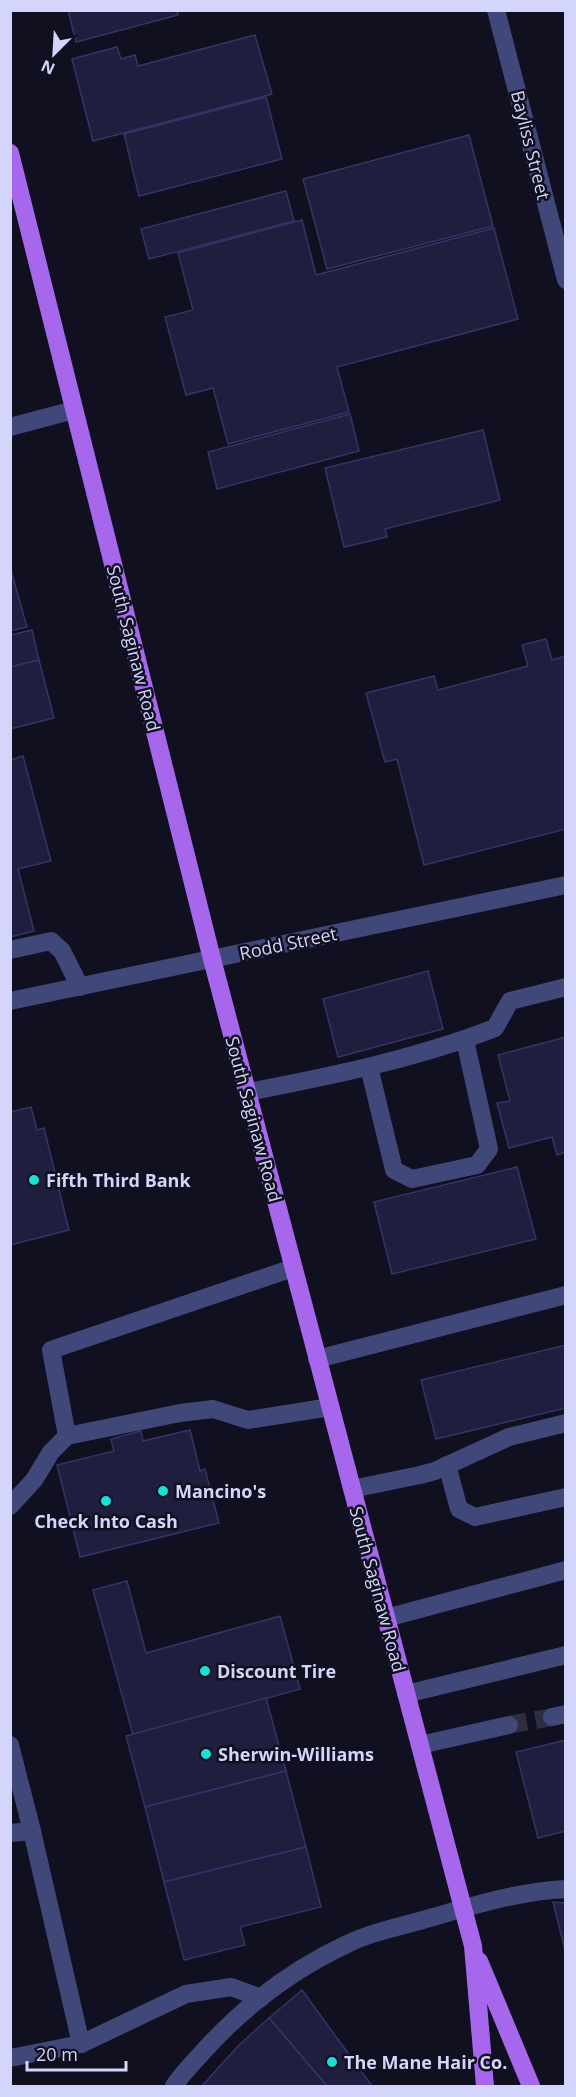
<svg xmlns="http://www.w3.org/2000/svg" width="576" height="2097" viewBox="0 0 576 2097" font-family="'Open Sans',sans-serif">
	<rect width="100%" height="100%" fill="#101020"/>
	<g fill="#201e3f" stroke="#353368" stroke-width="1.5">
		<path d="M68,10h109l1,5 -102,27z"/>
		<path d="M255,35l17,59 -179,47 -21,-82 45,-12 4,12 14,-4 3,11z"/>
		<path d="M266,97l16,62 -143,37 -15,-62z"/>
		<path d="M469,135l24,91 -166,43 -24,-90z"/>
		<path d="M286,191l8,30 -145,38 -8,-30z"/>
		<path d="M302,220l14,55 178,-47 24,91 -181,48 12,45 -121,32 -15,-56 -27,7 -21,-78 28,-7 -15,-57z"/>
		<path d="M350,414l9,37 -142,38 -9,-37z"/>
		<path d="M483,430l17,70 -115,29 2,8 -43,10 -19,-79z"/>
		<path d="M10,567l17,60 -17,4z"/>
		<path d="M32,630l7,30 -29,7v-32z"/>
		<path d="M546,639l6,21 14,-4v173l-142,36 -27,-106 -12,3 -19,-69 68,-17 4,14 90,-24 -6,-21z"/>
		<path d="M39,660l15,58 -44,11v-62z"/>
		<path d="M23,756l28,105 -33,8 16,62 -24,6v-177z"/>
		<path d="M428,971l15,58 -105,28 -15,-58z"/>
		<path d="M566,1037v115l-9,3 -5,-18 -43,11 -12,-45 13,-2 -12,-46z"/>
		<path d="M31,1107l6,23 7,-2 25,102 -59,15v-133z"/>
		<path d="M517,1167l19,72 -144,35 -18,-72z"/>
		<path d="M566,1345v63l-130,31 -15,-59z"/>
		<path d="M190,1430l10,41 5,-2 14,54 -139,34 -23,-92 57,-14 -3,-12 30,-8 2,10z"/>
		<path d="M127,1581l19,72 134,-37 20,73 -167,46 -40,-145z"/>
		<path d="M266,1698l20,73 -141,36 -19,-71z"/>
		<path d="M566,1740v91l-28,7 -22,-86z"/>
		<path d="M286,1771l20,76 -142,35 -19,-75z"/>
		<path d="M306,1847l15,60 -81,20 5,18 -61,15 -20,-78z"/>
		<path d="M553,1902l13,1v51z"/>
		<path d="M302,1990l70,96h-45l-58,-68z"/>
		<path d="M269,2018l58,68h-125l36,-40z"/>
	</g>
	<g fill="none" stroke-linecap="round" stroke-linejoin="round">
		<path stroke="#2d2e41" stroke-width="18" stroke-dasharray="18 9" stroke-linecap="butt" d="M509,1725l43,-8"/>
		<g stroke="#404779" stroke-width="18">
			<path d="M496,10l70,270"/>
			<path d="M10,427l64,-17"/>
			<path d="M10,950l41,-9 11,10 18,36"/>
			<path d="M10,1001l556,-116"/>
			<path d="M369,1067l25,103 18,9 65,-14 12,-16 -24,-109"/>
			<path d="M248,1092c83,-16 167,-33 247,-64l15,-27 56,-14"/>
			<path d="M293,1268l-242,82 16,86 113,-23 33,-4 35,11 82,-13"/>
			<path d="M317,1359l249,-64"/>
			<path d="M447,1465l12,44 16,8 91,-20"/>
			<path d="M352,1489l68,-14 15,-4 74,-34 57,-14"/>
			<path d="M10,1506l24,-26 17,-28 16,-16"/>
			<path d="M386,1618l180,-48"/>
			<path d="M406,1694l160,-39"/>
			<path d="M552,1717l14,-3"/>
			<path d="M10,1745l22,86 -22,2"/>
			<path d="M420,1745l89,-20"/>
			<path d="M81,2044l105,-50 45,-7 30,11"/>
			<path d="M10,2058l71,-14 -49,-213"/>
			<path d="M174,2086c7,-11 17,-21 26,-31 40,-45 90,-84 145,-110 24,-12 52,-18 78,-25 49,-14 91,-28 143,-31"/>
		</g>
		<g stroke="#a767ed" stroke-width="18">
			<path d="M10,153l202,806 261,987 12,140"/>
			<path d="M479,1961l52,125"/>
		</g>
	</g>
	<g fill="#1adfd5" stroke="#101020" stroke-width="2">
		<circle cx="34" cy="1180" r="6"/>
		<circle cx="163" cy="1491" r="6"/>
		<circle cx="106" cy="1501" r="6"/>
		<circle cx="205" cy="1671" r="6"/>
		<circle cx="206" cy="1754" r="6"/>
		<circle cx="332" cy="2062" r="6"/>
	</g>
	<g text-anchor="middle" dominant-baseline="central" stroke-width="5" stroke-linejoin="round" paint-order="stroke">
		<g font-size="18" fill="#d4d5fa" stroke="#101020">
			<text transform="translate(531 145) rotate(76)">Bayliss Street</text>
			<text transform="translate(134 648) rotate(76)">South Saginaw Road</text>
			<text transform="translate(288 943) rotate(-12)">Rodd Street</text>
			<text transform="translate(254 1119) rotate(75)">South Saginaw Road</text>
			<text transform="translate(378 1589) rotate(75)">South Saginaw Road</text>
		</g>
		<g font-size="18" font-weight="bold" fill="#d4d5fa" stroke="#101020" text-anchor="start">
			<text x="46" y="1180">Fifth Third Bank</text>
			<text x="175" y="1491">Mancino's</text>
			<text x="106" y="1521" text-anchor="middle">Check Into Cash</text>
			<text x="217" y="1671">Discount Tire</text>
			<text x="218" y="1754">Sherwin-Williams</text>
			<text x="344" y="2062">The Mane Hair Co.</text>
		</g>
	</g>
	<rect width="576" height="2097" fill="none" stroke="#d4d5fa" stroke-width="24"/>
	<g transform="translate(54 54) rotate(204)" stroke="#101020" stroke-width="4.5" paint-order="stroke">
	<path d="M0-4.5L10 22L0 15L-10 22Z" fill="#d4d5fa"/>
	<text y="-9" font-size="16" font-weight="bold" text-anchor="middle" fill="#d4d5fa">N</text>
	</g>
	<path d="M27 2061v9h99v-9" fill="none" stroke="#d4d5fa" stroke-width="3"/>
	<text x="36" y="2061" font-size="18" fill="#d4d5fa" stroke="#101020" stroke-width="4.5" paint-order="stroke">20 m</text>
</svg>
